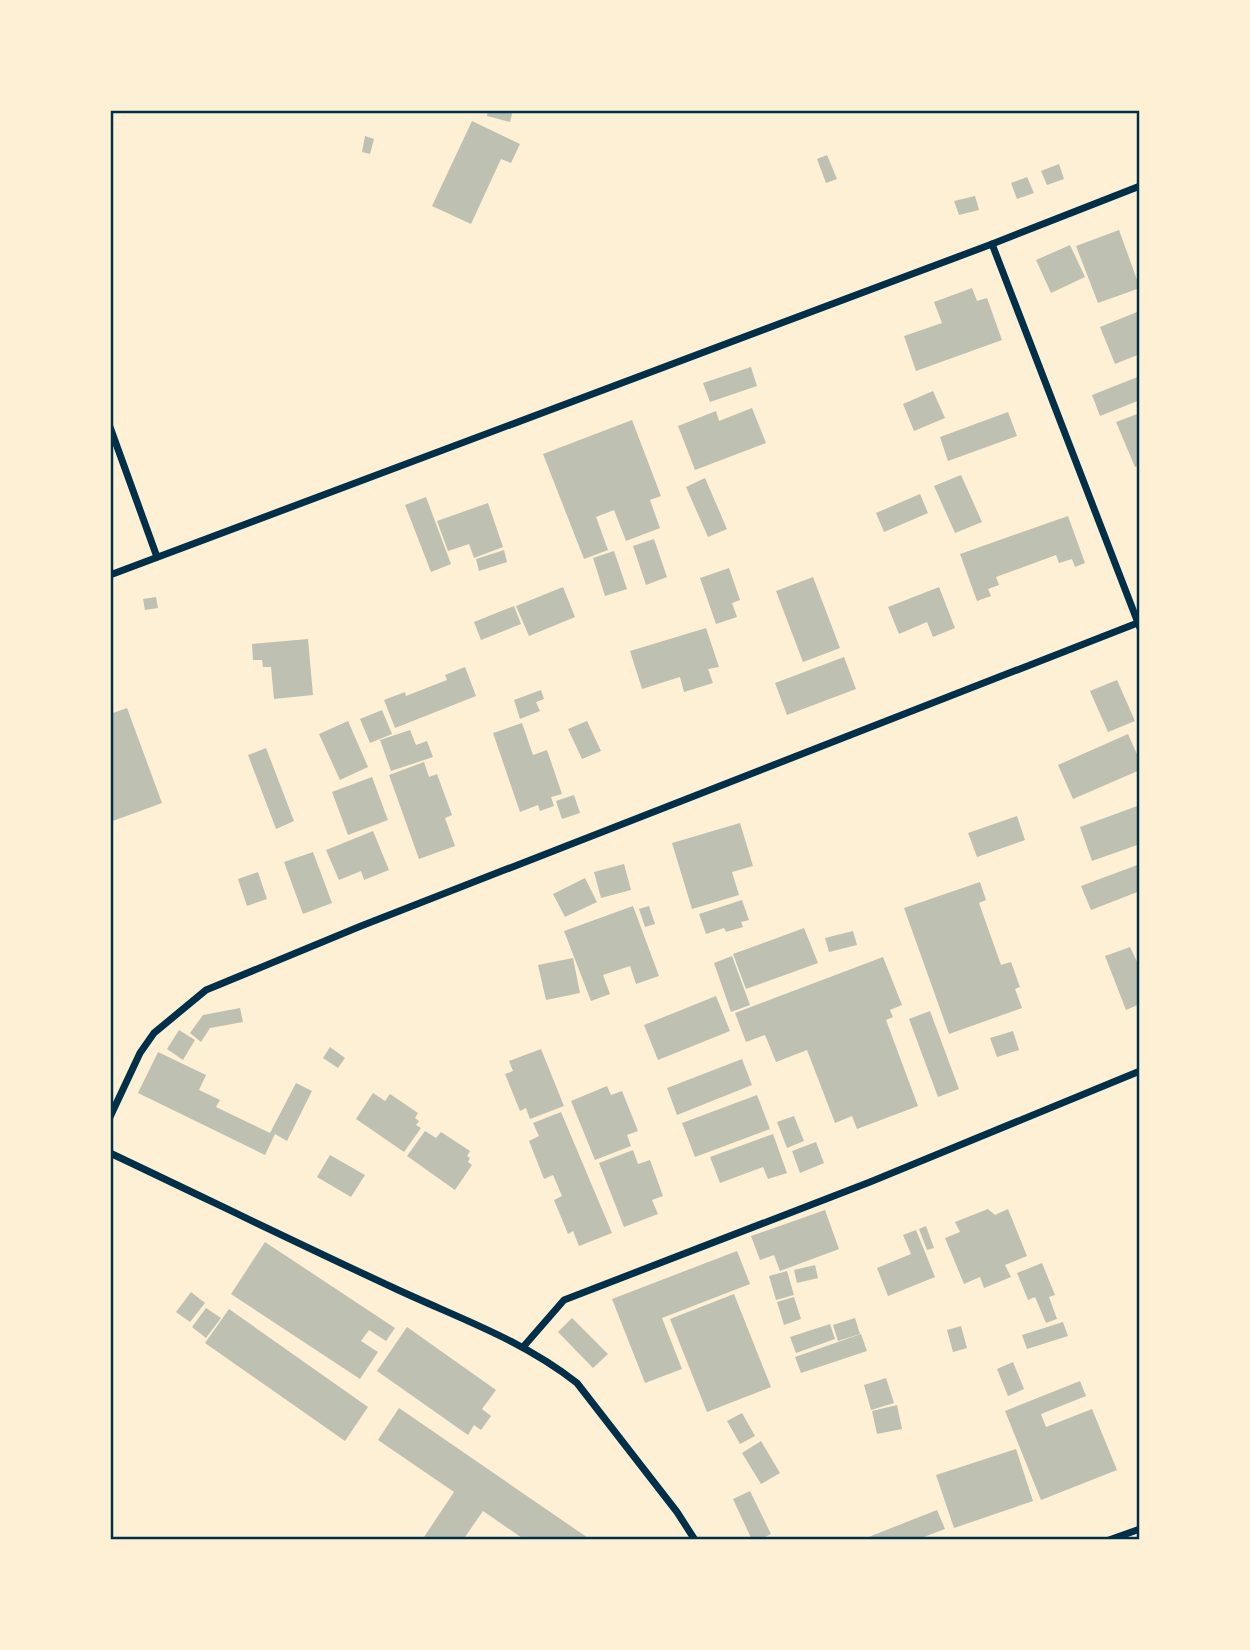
<svg xmlns="http://www.w3.org/2000/svg" width="1250" height="1650" viewBox="0 0 1250 1650" font-family="'Archivo Narrow',sans-serif">
	<rect width="100%" height="100%" fill="#fdf0d5"/>
	<g fill="#bec0b2">
		<path d="M488,110h25l-3,12 -23,-6z"/>
		<path d="M472,121l48,23 -9,19 -10,-4 -30,65 -39,-18z"/>
		<path d="M365,136l9,3 -4,15 -8,-2z"/>
		<path d="M827,155l10,24 -11,4 -9,-24z"/>
		<path d="M1059,164l5,15 -17,6 -6,-14z"/>
		<path d="M1027,177l7,16 -17,6 -6,-16z"/>
		<path d="M975,196l4,14 -20,5 -5,-14z"/>
		<path d="M1119,230l21,58 -42,15 -22,-57z"/>
		<path d="M1070,245l15,32 -34,16 -15,-33z"/>
		<path d="M972,288l5,13 10,-3 15,42 -86,31 -12,-35 38,-13 -8,-21z"/>
		<path d="M1137,312l3,8v34l-25,10 -15,-37z"/>
		<path d="M751,367l6,19 -47,16 -7,-19z"/>
		<path d="M1140,376v24l-40,16 -8,-21z"/>
		<path d="M933,391l12,27 -31,13 -11,-27z"/>
		<path d="M752,408l14,35 -71,27 -17,-44 38,-15 3,10z"/>
		<path d="M1008,412l9,24 -69,25 -8,-24z"/>
		<path d="M1140,413v52l-5,2 -19,-45z"/>
		<path d="M632,420l29,76 -11,4 10,28 -34,13 -12,-31 -18,7 12,33 -24,9 -41,-105z"/>
		<path d="M961,475l21,47 -27,11 -21,-47z"/>
		<path d="M705,478l22,51 -19,8 -22,-50z"/>
		<path d="M920,494l8,19 -44,19 -8,-19z"/>
		<path d="M426,497l25,67 -20,8 -26,-67z"/>
		<path d="M488,503l15,44 -29,11 -5,-14 -21,7 -11,-30z"/>
		<path d="M1068,516l17,47 -10,4 -3,-8 -13,4 -3,-8 -60,22 3,8 -11,4 3,7 -14,5 -17,-47z"/>
		<path d="M654,539l13,38 -21,8 -13,-39z"/>
		<path d="M504,550l3,12 -28,9 -3,-12z"/>
		<path d="M614,551l13,38 -22,7 -12,-38z"/>
		<path d="M729,568l11,32 -8,3 5,14 -21,7 -16,-46z"/>
		<path d="M813,577l27,71 -37,14 -27,-71z"/>
		<path d="M563,587l12,30 -46,19 -13,-30z"/>
		<path d="M939,587l16,41 -22,9 -6,-15 -28,12 -11,-27z"/>
		<path d="M156,597l2,11 -13,2 -2,-11z"/>
		<path d="M514,606l7,18 -40,16 -7,-18z"/>
		<path d="M706,628l13,39 -11,2 5,14 -29,9 -4,-15 -38,12 -12,-38z"/>
		<path d="M308,639l5,56 -39,4 -3,-32h-8l-1,-7h-9l-1,-16z"/>
		<path d="M844,657l12,32 -69,26 -12,-32z"/>
		<path d="M465,667l11,29 -81,32 -11,-28 21,-8 1,4 41,-16 -2,-5z"/>
		<path d="M1117,680l18,41 -27,11 -18,-41z"/>
		<path d="M541,690l3,9 -8,3 4,9 -20,8 -6,-19z"/>
		<path d="M127,708l35,95 -52,19v-108z"/>
		<path d="M382,710l10,24 -22,9 -10,-24z"/>
		<path d="M348,721l20,46 -28,13 -21,-46z"/>
		<path d="M587,721l14,30 -19,8 -14,-30z"/>
		<path d="M522,723l11,32 14,-5 15,44 -11,3 3,9 -14,5 -2,-6 -18,7 -27,-79z"/>
		<path d="M410,730l6,15 11,-4 6,16 -42,14 -11,-31z"/>
		<path d="M1128,734l12,27v9l-67,29 -15,-34z"/>
		<path d="M266,748l28,73 -18,8 -28,-74z"/>
		<path d="M424,762l5,15 8,-3 15,41 -7,3 10,28 -36,13 -30,-84z"/>
		<path d="M372,777l16,43 -40,15 -16,-43z"/>
		<path d="M574,795l6,18 -18,6 -6,-18z"/>
		<path d="M1140,805v39l-48,17 -12,-34z"/>
		<path d="M1017,816l8,24 -48,17 -9,-24z"/>
		<path d="M740,823l13,43 -21,6 7,23 -47,14 -20,-66z"/>
		<path d="M373,831l16,39 -25,10 -3,-9 -22,9 -13,-30z"/>
		<path d="M313,852l19,51 -29,11 -19,-52z"/>
		<path d="M624,864l7,26 -30,8 -7,-26z"/>
		<path d="M1140,864v27l-49,19 -10,-24z"/>
		<path d="M258,872l9,27 -20,7 -9,-27z"/>
		<path d="M585,878l12,24 -32,15 -12,-23z"/>
		<path d="M980,882l6,18 -7,3 22,62 10,-3 9,25 -5,2 7,19 -73,26 -45,-126z"/>
		<path d="M742,900l7,20 -8,2 2,5 -17,5 -2,-4 -18,6 -7,-20z"/>
		<path d="M633,906l26,70 -23,8 -6,-18 -27,9 7,19 -19,7 -27,-70z"/>
		<path d="M649,906l6,18 -10,3 -6,-18z"/>
		<path d="M804,928l14,35 -72,26 -13,-35z"/>
		<path d="M853,931l4,14 -28,7 -4,-14z"/>
		<path d="M1130,947l10,21v36l-14,6 -21,-54z"/>
		<path d="M732,956l18,49 -19,7 -17,-49z"/>
		<path d="M883,957l19,48 -12,5 3,7 -7,3 32,86 -61,23 -5,-13 -17,7 -28,-73 -31,12 -11,-27 -19,7 -11,-29z"/>
		<path d="M573,958l7,35 -34,7 -8,-35z"/>
		<path d="M716,996l14,35 -72,29 -14,-35z"/>
		<path d="M240,1008l3,14 -33,6 -9,14 -11,-9 13,-18z"/>
		<path d="M930,1011l29,78 -21,8 -29,-78z"/>
		<path d="M179,1030l16,10 -12,20 -16,-11z"/>
		<path d="M1013,1031l6,19 -22,7 -7,-19z"/>
		<path d="M330,1047l15,11 -7,10 -15,-10z"/>
		<path d="M541,1049l23,57 -34,13 -4,-11 -6,3 -15,-37 8,-3 -4,-10z"/>
		<path d="M158,1052l48,23 -7,15 21,10 -4,7 54,26 26,-50 16,8 -25,50 -12,-7 -10,21 -127,-62z"/>
		<path d="M742,1059l10,26 -75,30 -10,-27z"/>
		<path d="M607,1086l4,9 11,-4 16,40 -11,4 4,11 -36,14 -24,-59z"/>
		<path d="M373,1093l12,8 5,-7 28,19 -3,5 4,3 -3,4 5,3 -17,24 -48,-33z"/>
		<path d="M757,1095l13,34 -75,28 -13,-34z"/>
		<path d="M561,1112l51,121 -33,13 -6,-15 -5,3 -14,-34 8,-4 -9,-21 -9,4 -15,-38 10,-5 -6,-13z"/>
		<path d="M794,1116l10,25 -17,7 -10,-26z"/>
		<path d="M425,1131l11,7 5,-6 29,19 -3,5 3,2 -2,4 4,3 -17,25 -48,-34z"/>
		<path d="M773,1134l14,39 -19,6 -5,-12 -43,16 -10,-26z"/>
		<path d="M816,1142l8,21 -24,10 -8,-22z"/>
		<path d="M633,1150l5,14 12,-4 13,36 -11,4 6,14 -34,13 -25,-64z"/>
		<path d="M330,1155l35,20 -14,22 -34,-20z"/>
		<path d="M988,1209l7,6 13,-6 19,47 -22,9 6,12 -27,11 -4,-11 -16,7 -19,-46 15,-6 -5,-10z"/>
		<path d="M825,1210l14,39 -59,22 -6,-16 -14,5 -9,-24z"/>
		<path d="M926,1226l8,22 -7,2 -8,-21z"/>
		<path d="M916,1230l19,47 -47,19 -11,-28 34,-14 -8,-19z"/>
		<path d="M265,1242l130,86 -9,13 -17,-11 -8,11 17,11 -18,27 -129,-85z"/>
		<path d="M737,1251l13,33 -88,34 20,51 -37,14 -33,-84z"/>
		<path d="M1042,1263l13,32 -6,2 8,22 -11,4 -11,-26 -7,3 -11,-27z"/>
		<path d="M815,1265l3,13 -21,5 -3,-13z"/>
		<path d="M787,1271l7,24 -18,5 -7,-24z"/>
		<path d="M191,1292l14,11 -15,19 -14,-10z"/>
		<path d="M734,1294l37,93 -64,25 -37,-93z"/>
		<path d="M794,1297l7,22 -17,6 -7,-23z"/>
		<path d="M206,1308l15,10 -15,20 -14,-11z"/>
		<path d="M229,1309l139,98 -23,34 -140,-98z"/>
		<path d="M572,1318l36,36 -15,14 -35,-36z"/>
		<path d="M855,1318l5,16 -22,7 -5,-16z"/>
		<path d="M1063,1322l5,14 -41,13 -5,-14z"/>
		<path d="M830,1324l5,15 -39,14 -6,-16z"/>
		<path d="M961,1326l6,22 -14,4 -6,-22z"/>
		<path d="M407,1327l89,63 -14,19 9,7 -10,14 -7,-5 -6,10 -91,-64z"/>
		<path d="M861,1334l6,17 -66,22 -6,-16z"/>
		<path d="M1013,1362l11,27 -16,7 -11,-27z"/>
		<path d="M886,1378l8,25 -23,7 -7,-25z"/>
		<path d="M1080,1381l6,15 -45,18 5,13 46,-18 25,61 -76,30 -36,-89z"/>
		<path d="M897,1405l5,24 -25,5 -5,-23z"/>
		<path d="M399,1408l192,132h-66l-42,-29 -20,29h-41l32,-48 -76,-52z"/>
		<path d="M742,1413l13,23 -15,8 -13,-23z"/>
		<path d="M761,1441l19,32 -19,11 -19,-31z"/>
		<path d="M1016,1449l17,52 -79,27 -18,-53z"/>
		<path d="M750,1491l21,43 -12,6h-7l-19,-41z"/>
		<path d="M937,1510l8,19 -29,11h-55z"/>
	</g>
	<g fill="none" stroke-linecap="round" stroke-linejoin="round">
		<g stroke="#003049" stroke-width="7">
			<path d="M992,244l148,384"/>
			<path d="M110,427l47,130"/>
			<path d="M110,575l882,-331 148,-58"/>
			<path d="M110,1117l30,-64 14,-20 52,-43 155,-64 779,-304"/>
			<path d="M110,1153c95,45 189,91 284,135 64,30 127,51 183,95l100,129 18,28"/>
			<path d="M524,1346l40,-46 306,-118 270,-111"/>
			<path d="M1109,1540l31,-11"/>
		</g>
	</g>
	<rect width="1250" height="1650" fill="none" stroke="#fdf0d5" stroke-width="224"/>
	<rect x="112" y="112" width="1026" height="1426" fill="none" stroke="#003049" stroke-width="2.5"/>
</svg>
